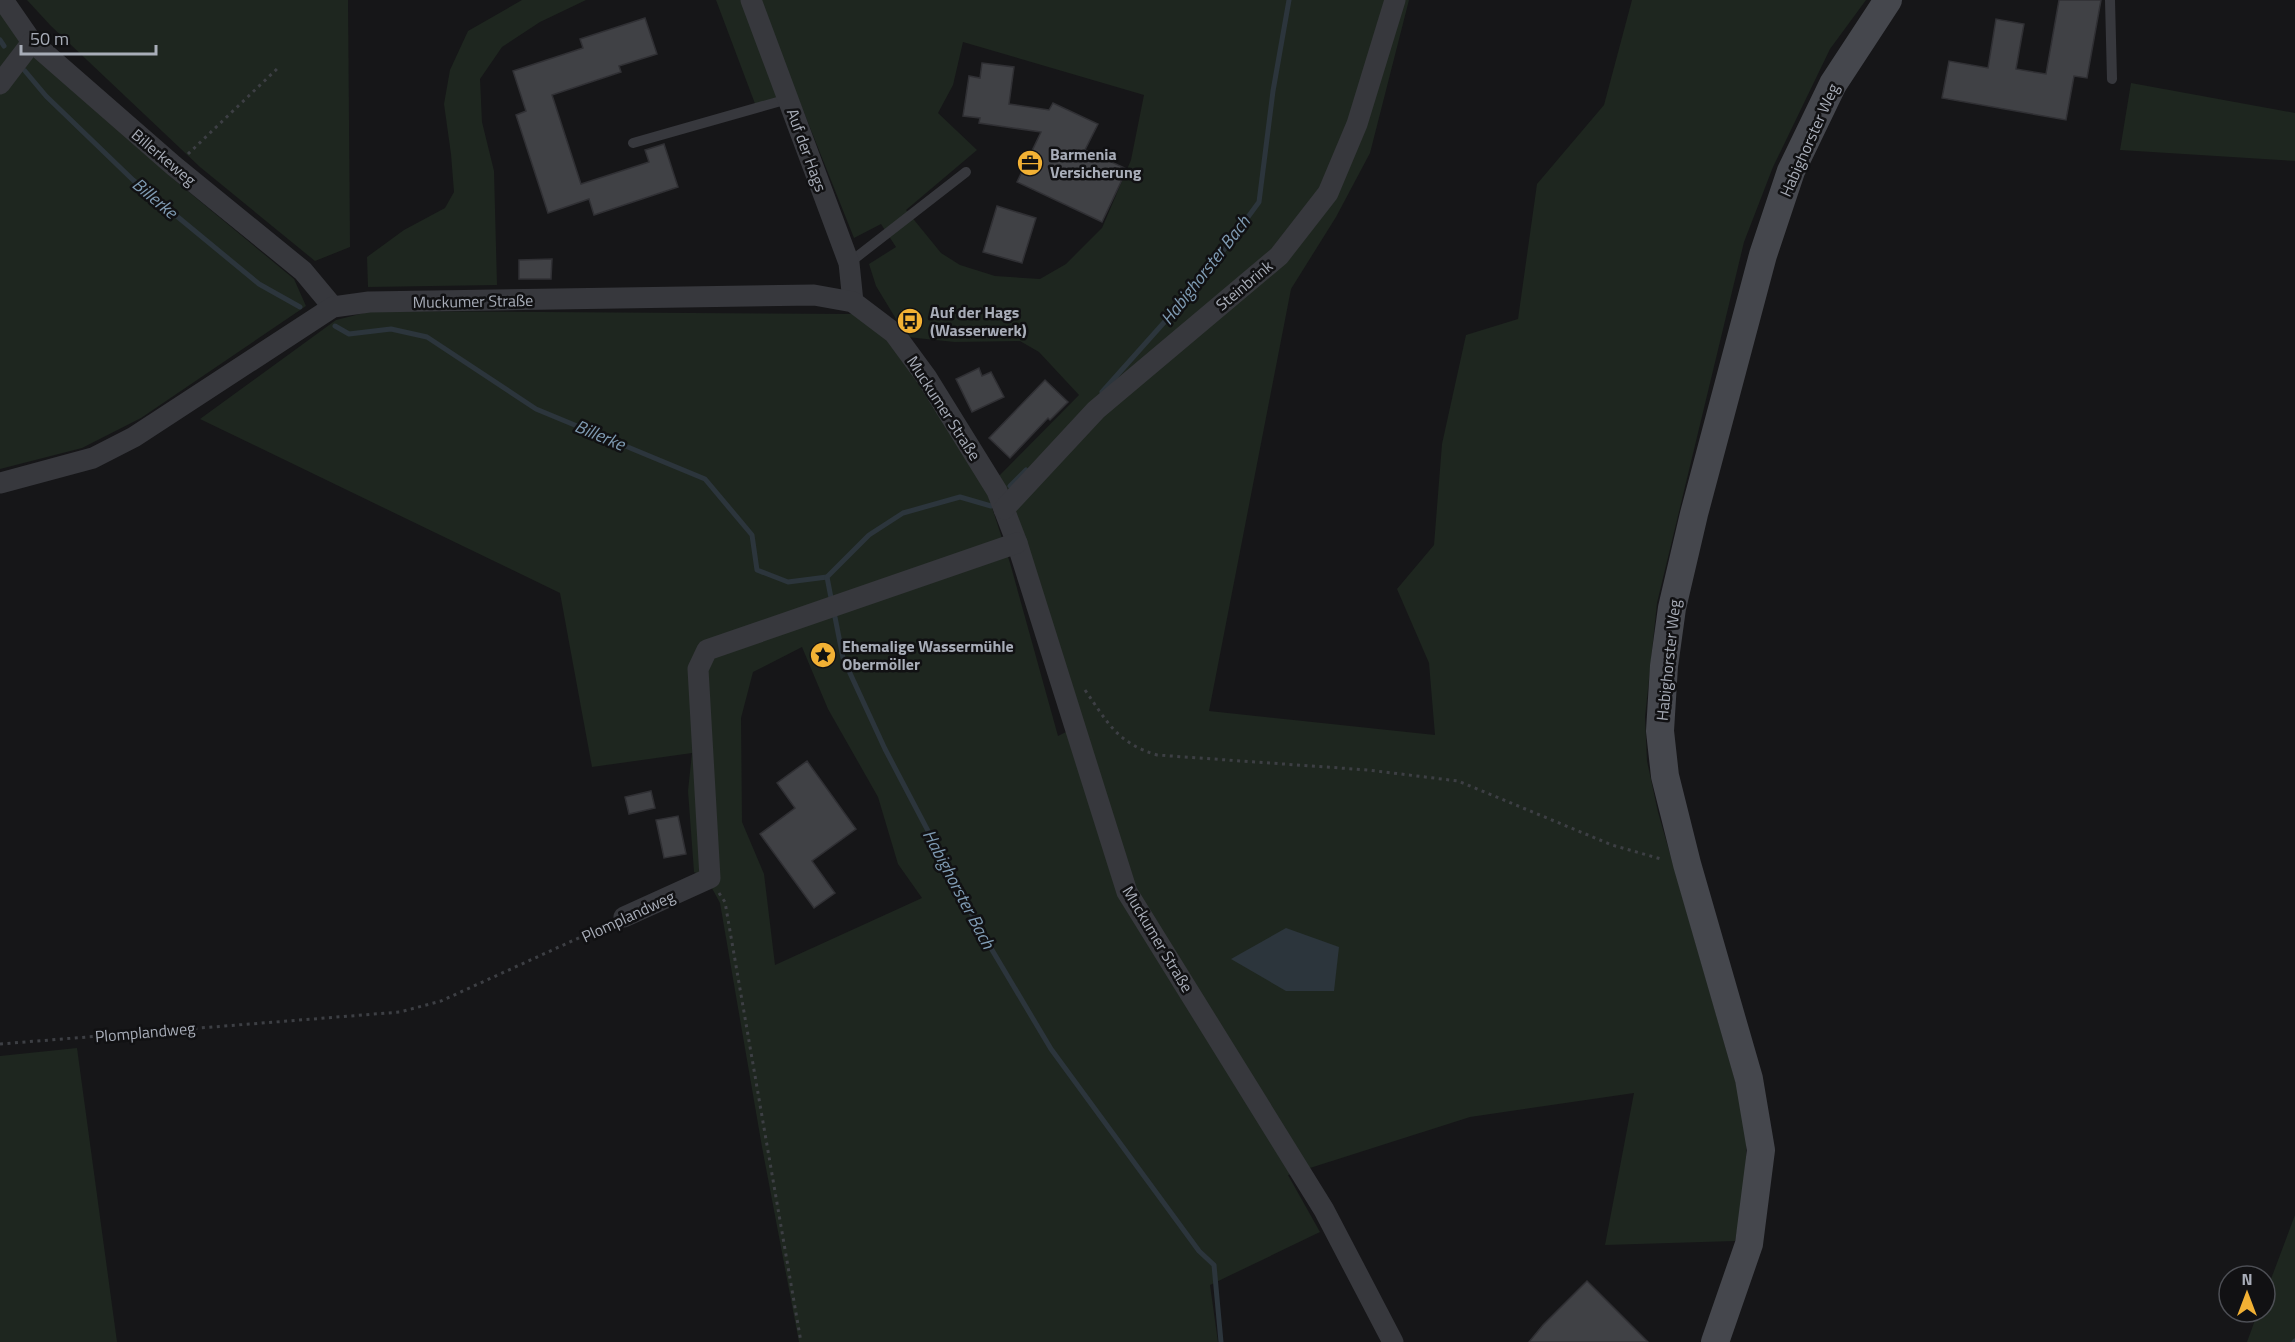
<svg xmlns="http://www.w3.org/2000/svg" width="2295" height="1342" viewBox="0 0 2295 1342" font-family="'Titillium Web',sans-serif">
	<rect width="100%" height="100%" fill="#161618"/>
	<g fill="#1e261f" fill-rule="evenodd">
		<path d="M27,0h321l2,247 -35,14 -115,-94 -149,-141z"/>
		<path d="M522,0h64l-46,22 -38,25 -22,32 2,43 12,49 3,114 -129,2 -1,-30 37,-27 41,-22 9,-16 -3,-38 -7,-50 6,-34 18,-39z"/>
		<path d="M716,0h693l-39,153 -34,64 -45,72 -82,422 226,24 -6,-72 -32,-74 37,-44 8,-101 24,-109 52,-16 19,-135 67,-79 28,-105h234l-36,49 -57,118 -29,75 -87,361 -12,114 2,44 11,51 89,310 -2,68 -10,51 -130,4 29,-152 -164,24 -182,58 32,57 -110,53 8,57h-419l-37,-195 -42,-244 -13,-24 -13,-7 -6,-81 4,-38 -100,14 -32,-174 -360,-174 136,-99 36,-9 481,3 39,28 24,35 72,118 22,68 48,173 24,-12 -86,-245 83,-84 -40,-43 -19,-11 -65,1 -48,-5 -31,-51 -7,-22 27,-17 -15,-23 -27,14 -57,-143 -40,14zM963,42l181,53 -13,65 -29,68 -36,36 -26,15 -45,-3 -35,-11 -19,-12 -35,-43 71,-60 -39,-37 15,-28zM802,647l26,62 50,88 20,67 24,34 -147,67 -11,-91 -22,-52 -1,-104 12,-46z"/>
		<path d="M0,12l172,166 122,101 12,27 -165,112 -59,30 -82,21z"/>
		<path d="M2131,83l164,30v48l-175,-11z"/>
		<path d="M77,1048l40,294h-117v-286z"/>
		<path d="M2295,1215v127h-48l11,-30h7v-17z"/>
	</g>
	<path fill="#2c353c" d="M1286,928l53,19 -5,44h-48l-55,-32z"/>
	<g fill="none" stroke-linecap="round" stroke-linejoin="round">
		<g stroke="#2c353c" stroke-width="5">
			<path d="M0,40l4,6"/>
			<path d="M25,71l21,25 87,84 126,104 41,23"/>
			<path d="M335,326l14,8 42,-5 36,8 109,72 169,70 47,56 5,35 31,12 39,-5"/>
			<path d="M1102,392l99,-111 58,-79 14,-111 16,-91"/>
			<path d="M1010,486l16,-16"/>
			<path d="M832,603l-5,-26 42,-42 34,-22 57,-16 31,9"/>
			<path d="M834,612l9,46 42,91 94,179 72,121 148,202 15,14 7,77"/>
			<path d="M2294,1342l1,-1"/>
		</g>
	</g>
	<g fill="#404145" stroke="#303034" stroke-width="1.5">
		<path d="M2059,0h42l-14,78 -13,-2 -8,44 -124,-22 7,-37 39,7 8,-49 28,5 -8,45 30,5z"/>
		<path d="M645,18l12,36 -38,12 2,6 -69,23 29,89 68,-22 -4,-12 19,-6 14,43 -84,28 -5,-16 -41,14 -32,-98 10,-4 -13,-40 70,-23 -3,-9z"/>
		<path d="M982,63l32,4 -5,37 40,6 4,-7 45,21 -13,26 42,19 -25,53 -85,-40 24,-50 -62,-9 1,-5 -17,-2 6,-40 11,2z"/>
		<path d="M997,206l39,12 -14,45 -39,-11z"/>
		<path d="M552,259l-1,20h-32v-19z"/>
		<path d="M979,368l3,8 9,-4 13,25 -32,15 -16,-33z"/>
		<path d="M1045,380l23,22 -18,18 -2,-2 -38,40 -21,-20z"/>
		<path d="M807,761l49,68 -44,32 23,32 -21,15 -54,-74 35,-26 -18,-25z"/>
		<path d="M651,791l4,17 -26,6 -4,-17z"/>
		<path d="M678,816l8,38 -22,4 -8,-38z"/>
		<path d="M1587,1281l61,61h-119l14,-17z"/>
	</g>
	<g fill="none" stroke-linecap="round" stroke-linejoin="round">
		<g stroke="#3d3f44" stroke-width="3" stroke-dasharray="3 4.5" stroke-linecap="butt">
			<path d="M188,154l92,-88"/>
			<path d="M1085,690c23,33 32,53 72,65l211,15 90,11 154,64 49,14"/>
			<path d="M719,893l6,9 76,440"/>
			<path d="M0,1044l400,-32 41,-11 168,-77"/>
		</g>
		<g stroke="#37383d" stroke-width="10">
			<path d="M2110,0l2,79"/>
			<path d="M633,143l155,-44"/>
			<path d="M849,263l117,-91"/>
		</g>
		<g stroke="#37383d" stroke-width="21">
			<path d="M3,0l29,42 142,124 129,105 30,36"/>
			<path d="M751,0l98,263 4,39"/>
			<path d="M0,84l32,-42"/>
			<path d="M0,483l93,-25 41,-21 199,-130 36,-5 445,-7 39,7 41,31 33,45 70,113 20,52 110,349 197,318 69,132"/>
			<path d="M1004,509l92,-99 183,-154 49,-63 29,-69 38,-124"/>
			<path d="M624,917l86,-39 -12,-209 9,-19 310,-107"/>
		</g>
		<path stroke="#45474d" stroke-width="28" d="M1715,1342l34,-98 12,-94 -12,-71 -62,-215 -22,-88 -5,-45 4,-65 8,-58 22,-94 69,-259 28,-84 42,-87 55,-84"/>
	</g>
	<defs>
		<g id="office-disc" transform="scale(1.35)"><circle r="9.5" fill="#f2b134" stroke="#111113"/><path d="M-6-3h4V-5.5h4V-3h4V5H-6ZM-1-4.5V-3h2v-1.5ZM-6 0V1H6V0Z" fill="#111"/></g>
		<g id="bus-disc" transform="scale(1.35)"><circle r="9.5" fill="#f2b134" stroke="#111113"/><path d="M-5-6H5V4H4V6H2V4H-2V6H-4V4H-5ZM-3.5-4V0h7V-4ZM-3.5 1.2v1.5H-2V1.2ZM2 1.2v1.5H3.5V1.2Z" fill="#111"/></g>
		<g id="sight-disc" transform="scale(1.35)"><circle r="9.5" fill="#f2b134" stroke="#111113"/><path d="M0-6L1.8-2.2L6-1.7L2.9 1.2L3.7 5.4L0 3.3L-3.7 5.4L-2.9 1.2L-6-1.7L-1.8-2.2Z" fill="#111"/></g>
	</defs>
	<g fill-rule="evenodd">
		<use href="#office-disc" x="1030" y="163"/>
		<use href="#bus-disc" x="910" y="321"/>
		<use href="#sight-disc" x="823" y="655"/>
	</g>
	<g text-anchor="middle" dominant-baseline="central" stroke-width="5" stroke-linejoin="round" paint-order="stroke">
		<g font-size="16" fill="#a8adb8" stroke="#111113">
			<text transform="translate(1809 140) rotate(-66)">Habighorster Weg</text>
			<text transform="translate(807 150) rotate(70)">Auf der Hags</text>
			<text transform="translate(164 157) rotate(40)">Billerkeweg</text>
			<text transform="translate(1244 285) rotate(-40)">Steinbrink</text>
			<text transform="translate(473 301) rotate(-1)">Muckumer Straße</text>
			<text transform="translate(944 408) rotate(57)">Muckumer Straße</text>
			<text transform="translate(1668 660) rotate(-84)">Habighorster Weg</text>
			<text transform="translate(628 916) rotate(-25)">Plomplandweg</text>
			<text transform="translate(1158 939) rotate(59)">Muckumer Straße</text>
			<text transform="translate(145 1032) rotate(-5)">Plomplandweg</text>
		</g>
		<g font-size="16" font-weight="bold" fill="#a8adb8" stroke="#111113" text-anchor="start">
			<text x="1050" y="154">Barmenia<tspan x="1050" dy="18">Versicherung</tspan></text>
			<text x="930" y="312">Auf der Hags<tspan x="930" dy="18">(Wasserwerk)</tspan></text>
			<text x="842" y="646">Ehemalige Wassermühle<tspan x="842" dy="18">Obermöller</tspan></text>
		</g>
		<g font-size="18" font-style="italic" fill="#7f9bb3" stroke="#111113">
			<text transform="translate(155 198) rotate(40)">Billerke</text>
			<text transform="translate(1205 270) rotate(-52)">Habighorster Bach</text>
			<text transform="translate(600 435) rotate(23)">Billerke</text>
			<text transform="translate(959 889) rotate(62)">Habighorster Bach</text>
		</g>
	</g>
	<g transform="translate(2247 1294)"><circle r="28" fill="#111113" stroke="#4d4f55" stroke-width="1.5"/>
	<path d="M0-4.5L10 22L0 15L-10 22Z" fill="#f2b134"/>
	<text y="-9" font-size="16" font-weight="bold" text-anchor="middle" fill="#a8adb8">N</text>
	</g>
	<path d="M21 45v9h135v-9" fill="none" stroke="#a8adb8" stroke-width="3"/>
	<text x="30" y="45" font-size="18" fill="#a8adb8" stroke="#111113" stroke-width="4.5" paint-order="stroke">50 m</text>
</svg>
